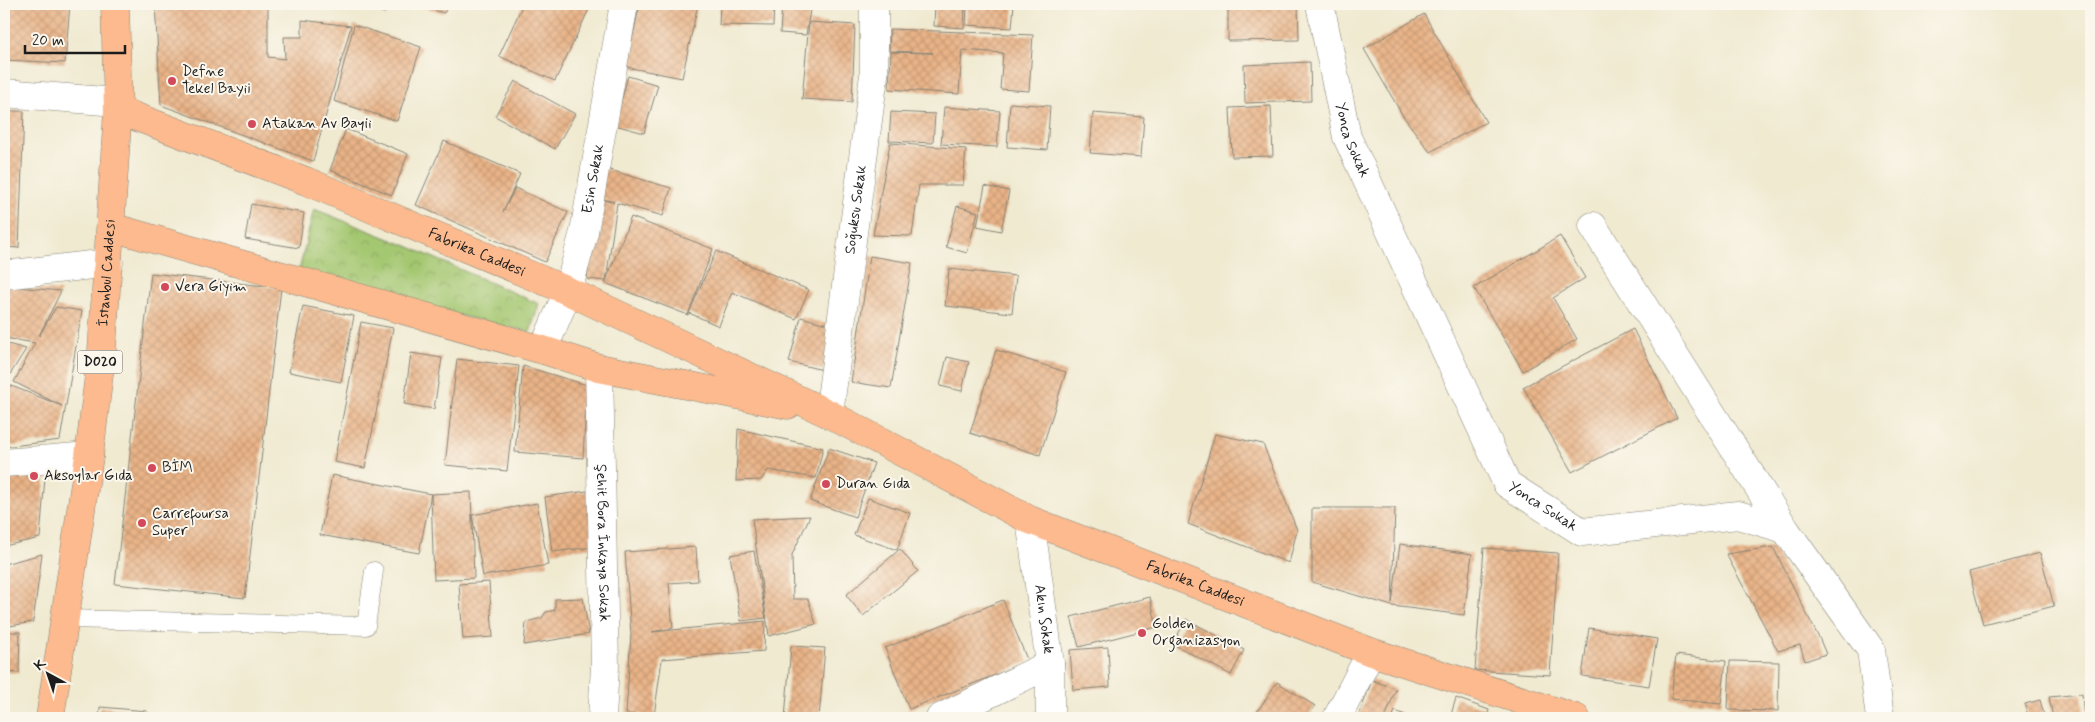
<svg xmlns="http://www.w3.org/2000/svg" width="2095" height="722" viewBox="0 0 2095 722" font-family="Mynerve,sans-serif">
	<defs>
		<pattern id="park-crowns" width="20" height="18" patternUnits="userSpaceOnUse" patternTransform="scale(1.25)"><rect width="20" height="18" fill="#a4c771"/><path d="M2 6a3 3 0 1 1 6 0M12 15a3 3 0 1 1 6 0" fill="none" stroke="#8daa61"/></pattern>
		<pattern id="building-cross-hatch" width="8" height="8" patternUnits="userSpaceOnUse" patternTransform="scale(1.25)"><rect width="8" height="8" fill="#e9b387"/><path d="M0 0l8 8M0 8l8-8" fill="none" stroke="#c79974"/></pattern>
	</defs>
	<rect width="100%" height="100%" fill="#fbf7ec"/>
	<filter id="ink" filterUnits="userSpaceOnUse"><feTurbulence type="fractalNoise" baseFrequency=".02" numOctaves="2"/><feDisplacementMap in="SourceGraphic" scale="10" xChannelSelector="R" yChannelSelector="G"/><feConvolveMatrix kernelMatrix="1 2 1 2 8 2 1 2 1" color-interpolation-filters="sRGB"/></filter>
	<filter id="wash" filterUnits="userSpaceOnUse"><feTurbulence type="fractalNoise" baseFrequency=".0096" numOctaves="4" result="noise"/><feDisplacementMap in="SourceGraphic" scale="20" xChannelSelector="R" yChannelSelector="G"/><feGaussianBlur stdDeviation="1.12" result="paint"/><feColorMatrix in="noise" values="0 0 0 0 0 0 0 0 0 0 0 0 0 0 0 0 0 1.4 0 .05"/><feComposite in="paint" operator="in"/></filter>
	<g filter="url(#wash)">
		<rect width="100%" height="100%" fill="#f0ead1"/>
		<path fill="url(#park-crowns)" stroke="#607246" d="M314,209l93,37 132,58 -9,28 -142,-33 -89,-28z"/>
		<g id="blocks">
			<g fill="url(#building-cross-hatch)">
				<path d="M4,4h66l-5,59 -61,-3z"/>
				<path d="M155,4h113v53l17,2 -1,-22h18v-17l49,6 -38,135 -152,-56z"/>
				<path d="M351,4h37l-3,9z"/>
				<path d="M411,4h38l-5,9z"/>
				<path d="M523,4h64l4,1 -36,76 -56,-25z"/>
				<path d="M640,4h58l-16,74 -56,-11z"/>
				<path d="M720,4h54l-1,22 -54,-1z"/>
				<path d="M782,4h29l-5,31 -26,-2z"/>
				<path d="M935,4h30l-1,24 -30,-2z"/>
				<path d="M967,4h47l-2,24 -46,-3z"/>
				<path d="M1228,4h70l1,36 -71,1z"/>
				<path d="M1424,14l62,108 -56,30 -27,-36 -39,-67z"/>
				<path d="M809,22l46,3 -3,77 -50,-3z"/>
				<path d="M354,25l67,22 -24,74 -63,-20z"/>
				<path d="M890,29l143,6 -4,56 -29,-2 3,-36 -41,-3 -3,44 -70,-5 2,-37 42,1 -44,-2z"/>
				<path d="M1310,62l1,39 -66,2 -1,-38z"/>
				<path d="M628,76l30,9 -14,48 -29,-8z"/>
				<path d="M515,81l60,33 -20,35 -60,-33z"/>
				<path d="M1010,103l40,3 -3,44 -40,-3z"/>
				<path d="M1271,106l2,50 -41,1 -2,-49z"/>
				<path d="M944,107l56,4 -3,36 -56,-3z"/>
				<path d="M4,111h20l-5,137 -15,-1z"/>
				<path d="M891,112l44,2 -2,29 -44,-2z"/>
				<path d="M1093,113l51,4 -3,40 -51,-4z"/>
				<path d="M346,129l62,25 -16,41 -62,-25z"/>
				<path d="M444,141l76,33 -17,38 12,-24 53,24 -23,50 -129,-57z"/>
				<path d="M890,143l76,6 -3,36h-44l-7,51 -39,-1z"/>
				<path d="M603,168l68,20 -8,28 -46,-13 -11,78 -19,-2 11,-80 16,3 -19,-5z"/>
				<path d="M985,186l24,5 -8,40 -24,-5z"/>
				<path d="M251,204l53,9 -5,35 -54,-9z"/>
				<path d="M957,206l21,6 -11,41 -21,-6z"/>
				<path d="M631,217l82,32 -25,66 -83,-32z"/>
				<path d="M1560,236l25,42 -32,20 24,41 -54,32 -49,-83z"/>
				<path d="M716,251l93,39 -13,29 -64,-27 -13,34 -30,-13z"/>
				<path d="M870,256l42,7 -21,125 -40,-6z"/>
				<path d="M949,269l67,7 -4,37 -67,-7z"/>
				<path d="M151,273l130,15 -36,310 -130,-14z"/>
				<path d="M5,286l56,5 -22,45 17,-29 26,4 -22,129 -56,7v-64l58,23 -48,-24 21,-39 -31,-5z"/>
				<path d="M303,306l51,10 -13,66 -52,-10z"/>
				<path d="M801,317l33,9 -11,44 -34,-8z"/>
				<path d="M361,322l32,6 -28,140 -31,-6z"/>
				<path d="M1633,329l44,89 -105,54 -49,-85z"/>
				<path d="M4,343l22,6 -20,32 -2,-1z"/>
				<path d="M996,350l70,22 -26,83 -70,-22z"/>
				<path d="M411,353l31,5 -8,51 -30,-5z"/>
				<path d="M947,357l22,5 -7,29 -22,-5z"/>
				<path d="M457,359l62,7 -12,105 -62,-6z"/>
				<path d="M523,366l64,19 -4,73 -68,-6z"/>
				<path d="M738,429l85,19 -7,30 -48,-8 -7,10 -25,1z"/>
				<path d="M1215,434l48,10 34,86 -8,33 -101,-39z"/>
				<path d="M829,448l45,15 -19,54 -45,-16z"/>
				<path d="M46,465l-6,73 -36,8v-73z"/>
				<path d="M332,475l99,19 -12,59 -99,-18z"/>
				<path d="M587,491l7,56 -42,5 -7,-55z"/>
				<path d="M471,492l3,86 -40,2 -3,-86z"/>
				<path d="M868,498l42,15 -13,37 -43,-15z"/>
				<path d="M537,503l11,62 -65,11 -11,-61z"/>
				<path d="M1312,508h83l-3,95 8,-59 72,10 -8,61 -72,-9 -80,-24z"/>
				<path d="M810,516l-18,39 1,44h15l8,25 -47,12 -17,-117z"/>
				<path d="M696,547l2,34 -29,2 4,45 -21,4 113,-11 -1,30 -102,8 -8,57 -28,-2 5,-80 -6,-82z"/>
				<path d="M1773,547l47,93 6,14 -21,7 -5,-16 -22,6 -52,-97z"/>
				<path d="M1484,548l74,5 -8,122 -75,-5z"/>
				<path d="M900,549l18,22 -55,45 -17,-21z"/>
				<path d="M754,551l12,67 -25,3 -11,-66z"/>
				<path d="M2040,553l14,53 -71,18 -14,-52z"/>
				<path d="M42,554l-9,68 -29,5v-63z"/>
				<path d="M489,582l4,55 -30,2 -4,-55z"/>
				<path d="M1150,597l7,30 -78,20 -8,-30z"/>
				<path d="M583,598l6,36 -65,11 2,-23 16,-4 4,-6 9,-2v-11z"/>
				<path d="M1003,600l25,62 -119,47 -24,-61z"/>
				<path d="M1186,619l58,31 -13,25 -58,-31z"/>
				<path d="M1589,628l68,11 -8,47 -67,-10z"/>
				<path d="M4,632h16l-1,41 -15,-1z"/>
				<path d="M791,646l34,2 -6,70h-34z"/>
				<path d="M1108,647l2,40 -37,3 -3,-40z"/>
				<path d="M1676,655l50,6 -5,43 -50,-5z"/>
				<path d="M1730,661l49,1 -1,49 -50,-1z"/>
				<path d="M1372,680l24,9 -11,29h-27z"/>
				<path d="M1277,682l38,24 -8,12h-54z"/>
				<path d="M2082,694l2,24h-31l-4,-21z"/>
				<path d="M1456,698l33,12 -2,8h-37z"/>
				<path d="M2040,700l5,18h-17l-3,-14z"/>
				<path d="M100,707l47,4v7h-48z"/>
				<path d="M1395,711l18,7h-21z"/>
				<path d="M1042,714v4h-52v-2z"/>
			</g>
		</g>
	</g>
	<g filter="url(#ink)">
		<use href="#blocks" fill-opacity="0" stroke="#868376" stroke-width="1"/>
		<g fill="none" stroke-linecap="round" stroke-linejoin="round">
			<g stroke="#868376" stroke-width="19">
				<path id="lane" d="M65,619l301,7 8,-55"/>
			</g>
			<g stroke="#868376" stroke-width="29">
				<g id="street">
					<path id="s1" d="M1320,4l27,133 160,347 75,48 156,-17 47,14 86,121 9,68"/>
					<path d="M4,93l113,9"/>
					<path d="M1593,226l192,303"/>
					<path d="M4,275l105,-12"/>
					<path id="s2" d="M543,350l25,-59 16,-59 40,-228"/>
					<path id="s3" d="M599,368l6,298 -3,52"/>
					<path id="s4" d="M829,414l45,-339v-71"/>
					<path d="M4,463l85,-7"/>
					<path id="s5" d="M1030,520l20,144v54"/>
					<path d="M940,718l110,-54"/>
					<path d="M1337,718l34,-66"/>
				</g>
			</g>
			<g stroke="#868376" stroke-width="29">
				<g id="primary">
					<path id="s6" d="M118,110l188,71 262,110 261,123 201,106 341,132 205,66"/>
					<path d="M111,227l432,123 56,18 189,37"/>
				</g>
			</g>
			<g stroke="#868376" stroke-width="29">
				<g id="highway">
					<path id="s7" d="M50,718l39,-262 13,-106 16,-240 -3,-106"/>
				</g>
			</g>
			<use href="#lane" stroke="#fff" stroke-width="18"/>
			<use href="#street" stroke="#fff" stroke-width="28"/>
			<use href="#primary" stroke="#fcba8e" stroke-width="28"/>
			<use href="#highway" stroke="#fcba8e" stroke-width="28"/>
		</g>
	</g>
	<g fill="#d1495b" stroke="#fbf7ec" stroke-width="2">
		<circle cx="172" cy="81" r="5"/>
		<circle cx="252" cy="124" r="5"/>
		<circle cx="165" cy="287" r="5"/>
		<circle cx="152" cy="468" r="5"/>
		<circle cx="34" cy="476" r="5"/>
		<circle cx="826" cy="484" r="5"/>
		<circle cx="142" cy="523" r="5"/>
		<circle cx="1142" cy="633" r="5"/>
	</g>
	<g text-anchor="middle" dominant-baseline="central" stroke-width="4" stroke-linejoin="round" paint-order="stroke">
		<rect fill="#fbf7ec" stroke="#5f5e5a" stroke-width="1" x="77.5" y="350.5" width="45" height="23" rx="4"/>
		<g font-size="14" font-weight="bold" fill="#1c1c1c">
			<text x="100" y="362">D020</text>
		</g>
		<g font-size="15" fill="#1c1c1c" stroke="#fbf7ec" text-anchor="start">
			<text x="182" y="72">Defne<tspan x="182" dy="17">Tekel Bayii</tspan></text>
			<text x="262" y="124">Atakan Av Bayii</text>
			<text x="175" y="287">Vera Giyim</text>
			<text x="162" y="468">BİM</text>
			<text x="44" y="476">Aksoylar Gıda</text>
			<text x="836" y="484">Duran Gıda</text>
			<text x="152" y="514">Carrefoursa<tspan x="152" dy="17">Super</tspan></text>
			<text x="1152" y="624">Golden<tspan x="1152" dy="17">Organizasyon</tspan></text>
		</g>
		<g font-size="15" fill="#1c1c1c" stroke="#fbf7ec">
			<text stroke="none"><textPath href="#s1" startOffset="140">Yonca Sokak</textPath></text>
			<text stroke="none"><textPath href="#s2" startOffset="179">Esin Sokak</textPath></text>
			<text stroke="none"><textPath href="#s4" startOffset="206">Soğuksu Sokak</textPath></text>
			<text stroke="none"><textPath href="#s6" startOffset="386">Fabrika Caddesi</textPath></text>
			<text stroke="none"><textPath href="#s7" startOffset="449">İstanbul Caddesi</textPath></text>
			<text stroke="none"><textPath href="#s1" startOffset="560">Yonca Sokak</textPath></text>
			<text stroke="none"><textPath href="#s3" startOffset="175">Şehit Bora İnkaya Sokak</textPath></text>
			<text stroke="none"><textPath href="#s6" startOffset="1178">Fabrika Caddesi</textPath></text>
			<text stroke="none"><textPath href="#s5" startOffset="100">Akın Sokak</textPath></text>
		</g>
	</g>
	<rect width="2095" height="722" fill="none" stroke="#fbf7ec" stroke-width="20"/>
	<g transform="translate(48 674) rotate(320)" stroke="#fbf7ec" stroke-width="4" paint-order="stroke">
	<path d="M0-4L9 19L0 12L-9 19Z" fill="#1c1c1c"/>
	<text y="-8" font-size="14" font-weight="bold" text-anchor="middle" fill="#1c1c1c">K</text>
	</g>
	<path d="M25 45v8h100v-8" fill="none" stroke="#1c1c1c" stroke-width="2.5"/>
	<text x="32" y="45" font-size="15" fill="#1c1c1c" stroke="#fbf7ec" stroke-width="4" paint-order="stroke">20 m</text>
</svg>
